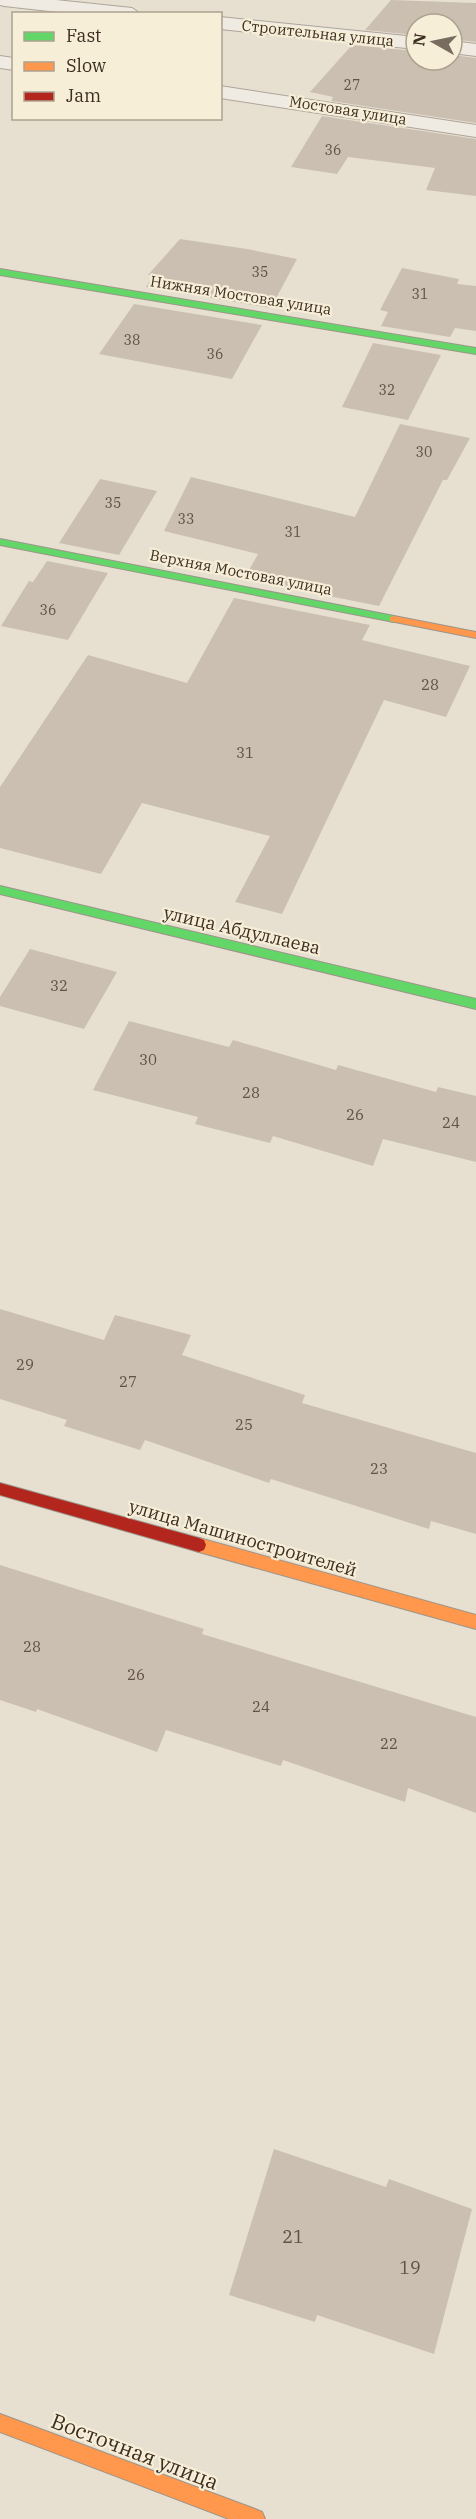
<svg xmlns="http://www.w3.org/2000/svg" width="476" height="2519" viewBox="0 0 476 2519" font-family="'IBM Plex Serif',serif">
	<rect width="100%" height="100%" fill="#e7e0d1"/>
	<g fill="#cbbfb2">
		<path d="M391,0l85,3v39l-24,-3v-15h-36v11l-51,-5z"/>
		<path d="M352,45l64,6v9h36v-5l24,3v65l-145,-22 2,-4 -23,-5z"/>
		<path d="M322,116l154,23v57l-50,-6 9,-22 -87,-11 -11,17 -46,-7z"/>
		<path d="M180,239l67,10 50,10 -26,49 -125,-21 7,-11 -5,-1z"/>
		<path d="M402,268l57,11 -2,5 19,2v45l-21,-3 -5,9 -69,-11 7,-14 -8,-2z"/>
		<path d="M134,304l128,21 -30,54 -133,-25z"/>
		<path d="M373,343l68,12 -33,65 -66,-13z"/>
		<path d="M400,424l70,14 -23,42h-4l-64,126 -135,-27 14,-25 -94,-23 27,-54 164,40z"/>
		<path d="M100,479l57,12 -38,64 -60,-12z"/>
		<path d="M47,561l61,12 -40,67 -67,-14 28,-45 4,1z"/>
		<path d="M234,598l136,27 -8,15 108,26 -24,51 -62,-17 -102,214 -47,-12 35,-66 -128,-33 -41,71 -101,-26v-61l88,-132 99,28z"/>
		<path d="M30,949l87,23 -33,57 -84,-23v-9z"/>
		<path d="M129,1021l100,26 4,-7 103,30 2,-5 98,27 2,-5 38,9v66l-93,-23 -10,27 -100,-30 -3,7 -75,-19 3,-7 -105,-27z"/>
		<path d="M0,1309l104,31 11,-25 76,20 -9,20 123,40 -3,8 174,50v81l-45,-13 -2,8 -158,-50 -2,4 -124,-43 -5,10 -76,-24 3,-6 -67,-21z"/>
		<path d="M0,1565l204,64 -2,5 274,83v96l-68,-25 -3,14 -122,-42 -2,6 -115,-36 -9,22 -120,-43 -1,3 -36,-12z"/>
		<path d="M274,2149l112,38 3,-8 83,30 -38,145 -117,-39 -2,7 -86,-27z"/>
	</g>
	<g fill="none" stroke-linecap="round" stroke-linejoin="round">
		<g stroke="#ada599" stroke-width="2">
			<g id="street">
				<path d="M0,0h56l76,8 9,6h-65l-72,-8 -4,-1z"/>
				<path d="M220,17l196,20v12l-196,-20z"/>
				<path d="M452,41l24,3v12l-24,-3z"/>
				<path d="M0,56l14,2v12l-14,-2z"/>
				<path d="M220,86l256,39v12l-256,-39z"/>
			</g>
		</g>
		<g stroke="#9c958a" stroke-width="2">
			<g id="fast">
				<path d="M0,269l476,79v6l-476,-79z"/>
				<path d="M0,539l394,77 5,3 -5,3 -394,-77z"/>
				<path d="M0,886l476,113v10l-476,-115z"/>
			</g>
		</g>
		<g stroke="#9c958a" stroke-width="2">
			<g id="slow">
				<path d="M394,616l82,16v6l-86,-17v-4z"/>
				<path d="M199,1538l277,77v14l-277,-77 -5,-2 -2,-5 2,-5z"/>
				<path d="M0,2414l255,95 7,3 3,7h-36l-229,-87z"/>
			</g>
		</g>
		<g stroke="#9c958a" stroke-width="2">
			<path id="jam" d="M0,1483l199,55 5,2 2,5 -2,5 -5,2 -199,-57z"/>
		</g>
		<use href="#street" fill="#efebe3" fill-rule="evenodd"/>
		<use href="#fast" fill="#63d668" fill-rule="evenodd"/>
		<use href="#slow" fill="#ff974d" fill-rule="evenodd"/>
		<use href="#jam" fill="#b3261e" fill-rule="evenodd"/>
	</g>
	<g text-anchor="middle" dominant-baseline="central" stroke-width="4.5" stroke-linejoin="round" paint-order="stroke">
		<g font-size="14" fill="#605244">
			<text x="352" y="85">27</text>
			<text x="333" y="150">36</text>
			<text x="260" y="272">35</text>
			<text x="420" y="294">31</text>
			<text x="132" y="340">38</text>
			<text x="215" y="354">36</text>
			<text x="387" y="390">32</text>
			<text x="424" y="452">30</text>
			<text x="113" y="503">35</text>
			<text x="186" y="519">33</text>
			<text x="293" y="532">31</text>
			<text x="48" y="610">36</text>
		</g>
		<g font-size="15" fill="#3d2e20" stroke="#f7eed8">
			<text transform="translate(318 33) rotate(6)">Строительная улица</text>
			<text transform="translate(348 110) rotate(9)">Мостовая улица</text>
			<text transform="translate(241 295) rotate(9)">Нижняя Мостовая улица</text>
			<text transform="translate(241 572) rotate(11)">Верхняя Мостовая улица</text>
		</g>
		<g font-size="15" fill="#605244">
			<text x="430" y="684">28</text>
			<text x="245" y="752">31</text>
			<text x="59" y="985">32</text>
			<text x="148" y="1059">30</text>
			<text x="251" y="1092">28</text>
			<text x="355" y="1114">26</text>
			<text x="451" y="1122">24</text>
			<text x="25" y="1364">29</text>
			<text x="128" y="1381">27</text>
			<text x="244" y="1424">25</text>
			<text x="379" y="1468">23</text>
			<text x="32" y="1646">28</text>
			<text x="136" y="1674">26</text>
			<text x="261" y="1706">24</text>
			<text x="389" y="1743">22</text>
		</g>
		<g font-size="18" fill="#3d2e20" stroke="#f7eed8">
			<text transform="translate(242 930) rotate(13)">улица Абдуллаева</text>
			<text transform="translate(243 1538) rotate(16)">улица Машиностроителей</text>
		</g>
		<g font-size="18" fill="#605244">
			<text x="293" y="2236">21</text>
			<text x="410" y="2267">19</text>
		</g>
		<g font-size="21" fill="#3d2e20" stroke="#f7eed8">
			<text transform="translate(135 2451) rotate(21)">Восточная улица</text>
		</g>
	</g>
	<rect x="12" y="12" width="210" height="108" fill="#f7eed8" stroke="#ada18e" stroke-width="1.5"/>
	<rect x="24" y="32" width="30" height="9" fill="#63d668" stroke="#ada18e" stroke-width="1.5"/>
	<text x="66" y="42" font-size="18" fill="#3d2e20">Fast</text>
	<rect x="24" y="62" width="30" height="9" fill="#ff974d" stroke="#ada18e" stroke-width="1.5"/>
	<text x="66" y="72" font-size="18" fill="#3d2e20">Slow</text>
	<rect x="24" y="92" width="30" height="9" fill="#b3261e" stroke="#ada18e" stroke-width="1.5"/>
	<text x="66" y="102" font-size="18" fill="#3d2e20">Jam</text>
	<g transform="translate(434 42) rotate(279)"><circle r="28" fill="#f7eed8" stroke="#ada18e" stroke-width="1.5"/>
	<path d="M0-4.5L10 22L0 15L-10 22Z" fill="#786c5e"/>
	<text y="-9" font-size="16" font-weight="bold" text-anchor="middle" fill="#3d2e20">N</text>
	</g>
</svg>
